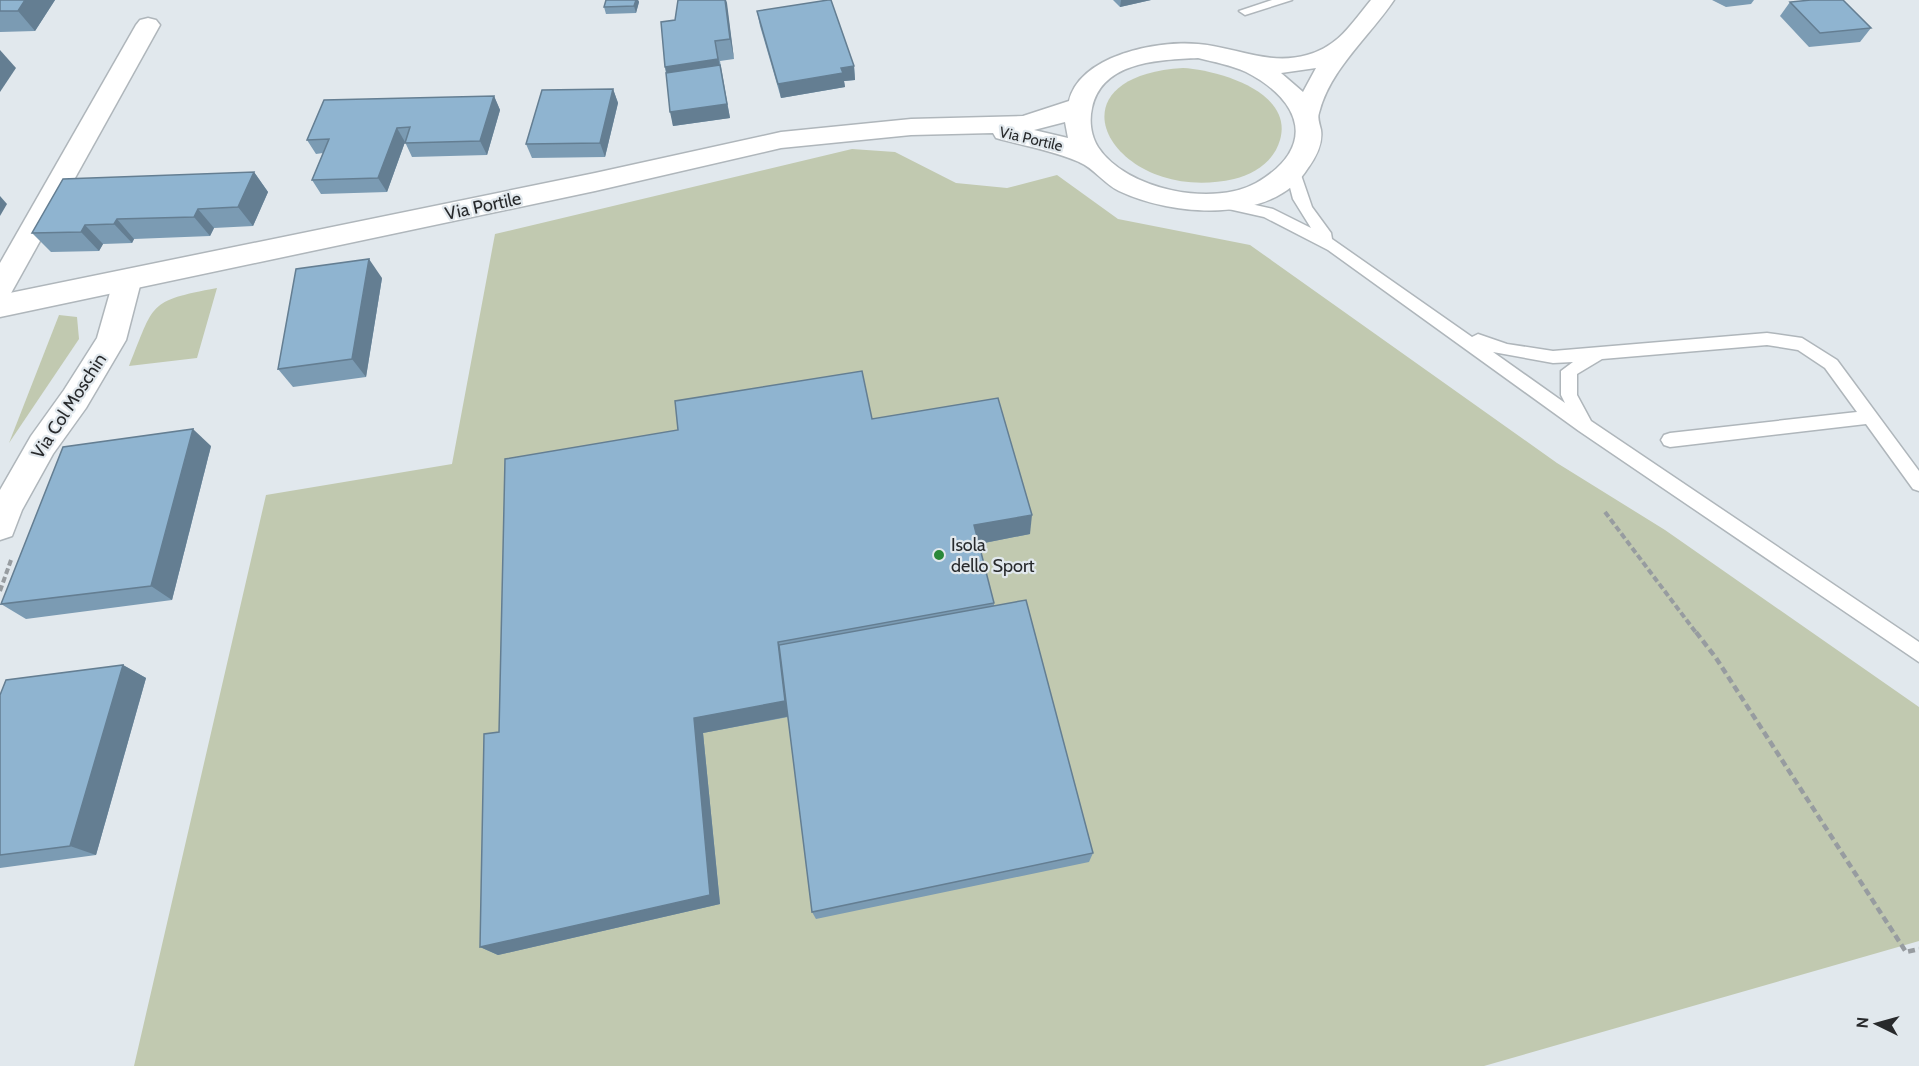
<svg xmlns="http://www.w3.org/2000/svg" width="1919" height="1066" viewBox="0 0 1919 1066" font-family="Cabin,sans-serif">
	<rect width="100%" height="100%" fill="#e1e8ed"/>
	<g fill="#c1c9b0">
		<path d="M1183,68c34,2 111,23 97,72 -6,21 -25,34 -46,39 -119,27 -195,-102 -51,-111z"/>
		<path d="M852,149l43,3 61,31 51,5 50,-13 61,44 132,26 307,218 108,67 254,177v234l-435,125h-1350l132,-571 186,-31 43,-230z"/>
		<path d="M217,288l-20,70 -68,8c26,-63 18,-65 88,-78z"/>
		<path d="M59,315l18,2 2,22 -70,104z"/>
	</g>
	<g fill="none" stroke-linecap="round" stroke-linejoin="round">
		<g stroke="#afb6bb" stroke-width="3">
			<g id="lane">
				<path d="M1272,0h20l-47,15 -6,-4z"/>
				<path d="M1293,167l7,5 12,35 19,26 1,6 140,98 6,-3 29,10 46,7 214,-18 35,5 35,22 82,111v20l-6,-2 -47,-65 -196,23 -6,-2 -3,-5 3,-5 6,-2 187,-21 -32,-44 -27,-18 -31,-5 -165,14 -25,15v21l14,26 328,221v20l-340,-231 -251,-181 -64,-33 -49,-11 -2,-4 7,-5 53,12 38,19 -18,-29 -7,-27zM1493,352l60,11 20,-1 -12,9v24l4,8z"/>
			</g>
		</g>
		<g stroke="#afb6bb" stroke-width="3">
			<g id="street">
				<path d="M148,18l8,2 4,5 -150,270 -10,3v-35l136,-238 4,-5z"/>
				<path d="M127,272l10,3 4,7 -15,58 -40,68 -33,46 -31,56 -10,26 -12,4v-50l31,-54 33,-46 33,-52 16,-56 4,-7z"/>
			</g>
		</g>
		<g stroke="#afb6bb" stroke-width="3">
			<path id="secondary" d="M1371,0h23c-24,36 -64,69 -75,113 -2,5 1,12 2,17 2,14 -5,27 -13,38 -35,57 -137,48 -189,23 -15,-7 -25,-23 -40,-29 -27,-12 -55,-16 -83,-24l-3,-5 -82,2 -130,13 -186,43 -595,126v-22l595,-122 186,-41 130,-13 112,-3 46,-15c11,-46 89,-61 129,-57 37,3 71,22 109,11 32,-9 44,-31 64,-55zM1198,58c16,4 33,7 48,14 57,29 71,76 10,111 -43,24 -130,7 -158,-36 -7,-11 -9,-26 -6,-39 10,-47 67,-48 106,-50zM1316,68l-13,24 -22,-19zM1065,122l3,16 -34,-8z"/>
		</g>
		<g stroke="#979ca0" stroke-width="4" stroke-dasharray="6 3" stroke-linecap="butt">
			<path d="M1605,512l92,122"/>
			<path d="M0,591l11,-31"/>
		</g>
		<path stroke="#979ca0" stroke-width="4.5" stroke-dasharray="7 4" stroke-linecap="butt" d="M1696,632l20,26 190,294 13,-3"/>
		<use href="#lane" fill="#fff" fill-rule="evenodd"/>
		<use href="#street" fill="#fff" fill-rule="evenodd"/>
		<use href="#secondary" fill="#fff" fill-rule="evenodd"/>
	</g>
	<g fill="#7b9bb3">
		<path d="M0,0h55l-20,31 -35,1z"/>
		<path d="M606,0h32l1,2 -3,11 -30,1 -2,-7z"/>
		<path d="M726,0l8,59 -14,2 10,57 -57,8 -8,-59 10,-47z"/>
		<path d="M1113,0h38l-31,7z"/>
		<path d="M1712,0h42l-3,4 -25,3z"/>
		<path d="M1790,2l81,26 -11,14 -51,5 -29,-31z"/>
		<path d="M757,11l97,55 1,14 -11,1 1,6 -64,11 -21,-72z"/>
		<path d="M613,89l5,14 -13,54 -73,1 -6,-14z"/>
		<path d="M494,96l6,14 -13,45 -75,2 -7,-15 -18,50 -66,2 -9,-14 11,-27 -7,1 -9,-14z"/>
		<path d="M254,172l14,20 -15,34 -39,2 -4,8 -76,3 -2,4 -29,1 -4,7 -48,1 -19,-19z"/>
		<path d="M382,278l-16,99 -73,10 -15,-18z"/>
		<path d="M872,419l158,115 -51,10 15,59v3l99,247 -4,9 -273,57 -4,-7 -24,-195 -85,16 17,171 -222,51 -18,-8 19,-215z"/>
		<path d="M211,446l-39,154 -146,19 -25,-15z"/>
		<path d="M123,665l23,13 -50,177 -96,13v-173z"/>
	</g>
	<g fill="#647e92">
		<path d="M25,0h30l-20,31 -17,-20z"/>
		<path d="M636,0h2l1,2 -3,11 -2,-7z"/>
		<path d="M725,0h1l1,3 7,56 -4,-20z"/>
		<path d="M1121,0h30l-31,7z"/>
		<path d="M715,41l15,77 -57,8 -3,-14v-25l-5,-20z"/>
		<path d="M0,50l16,18 -16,24z"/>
		<path d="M854,66l1,14 -11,1 1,6 -64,11 -3,-14 63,-16z"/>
		<path d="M613,89l5,14 -13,54 -5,-14z"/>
		<path d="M494,96l6,14 -13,45 -7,-14z"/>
		<path d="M397,128l8,14 -18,50 -9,-14z"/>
		<path d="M254,172l14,20 -15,34 -15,-19z"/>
		<path d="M0,196l7,8 -7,12z"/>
		<path d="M198,209l16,19 -4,8 -16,-19z"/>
		<path d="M117,219l17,20 -2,4 -18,-19z"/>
		<path d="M85,225l18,19 -4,7 -18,-19z"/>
		<path d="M369,259l13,19 -16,99 -14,-18z"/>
		<path d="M193,429l18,17 -39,154 -21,-14z"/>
		<path d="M1032,515l-2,19 -56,11v-20z"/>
		<path d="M778,642l6,16 7,58 -88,17 17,171 -222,51 -18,-8 214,-229z"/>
		<path d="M123,665l23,13 -50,177 -26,-9z"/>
	</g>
	<g fill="#8fb4d0" stroke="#647e92" stroke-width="1.5">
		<path d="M0,0h25l-7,11h-18z"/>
		<path d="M606,0h30l-2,6 -30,1z"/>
		<path d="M678,0h47l5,39 -15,2 3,18 -53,8 -4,-45 14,-2z"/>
		<path d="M828,0h3l23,66 -13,2 2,5 -65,11 -21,-73z"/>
		<path d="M1811,0h32l28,28 -51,5 -30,-31z"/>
		<path d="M720,65l7,39 -57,8 -4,-39z"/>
		<path d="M613,89l-13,54 -74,1 16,-54z"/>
		<path d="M494,96l-14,45 -75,2 5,-16 -13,1 -19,50 -66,2 17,-41 -22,1 17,-40z"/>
		<path d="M254,172l-16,35 -40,2 -4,8 -77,2 -3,5 -29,1 -4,7 -49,1 31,-54z"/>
		<path d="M369,259l-17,100 -74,10 18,-100z"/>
		<path d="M862,371l10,48 126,-21 34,117 -58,10 20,78 -216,39 7,59 -91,17 16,177 -230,52 4,-213 15,-2 6,-273 173,-29 -3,-29z"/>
		<path d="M193,429l-42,157 -150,18 62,-157z"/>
		<path d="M1026,600l67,253 -281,59 -33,-267z"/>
		<path d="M123,665l-53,181 -70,9v-160l6,-15z"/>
	</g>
	<circle fill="#2a8839" stroke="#e1e8ed" stroke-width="2" cx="939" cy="555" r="6"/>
	<g text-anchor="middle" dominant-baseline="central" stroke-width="4.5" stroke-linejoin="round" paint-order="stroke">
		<g font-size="15" fill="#282a2c" stroke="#e1e8ed">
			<text transform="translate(1031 139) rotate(13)">Via Portile</text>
		</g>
		<g font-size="18" fill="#282a2c" stroke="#e1e8ed">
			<text transform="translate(483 206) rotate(-12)">Via Portile</text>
			<text transform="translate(69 406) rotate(-57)">Via Col Moschin</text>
		</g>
		<g font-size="18" fill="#282a2c" stroke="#e1e8ed" text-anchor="start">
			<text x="951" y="545">Isola<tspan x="951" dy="21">dello Sport</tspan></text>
		</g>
	</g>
	<g transform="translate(1877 1024) rotate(275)" stroke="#e1e8ed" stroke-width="4.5" paint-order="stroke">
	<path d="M0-4.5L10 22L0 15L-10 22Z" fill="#282a2c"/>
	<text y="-9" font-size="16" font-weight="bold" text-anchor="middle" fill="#282a2c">N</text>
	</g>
</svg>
